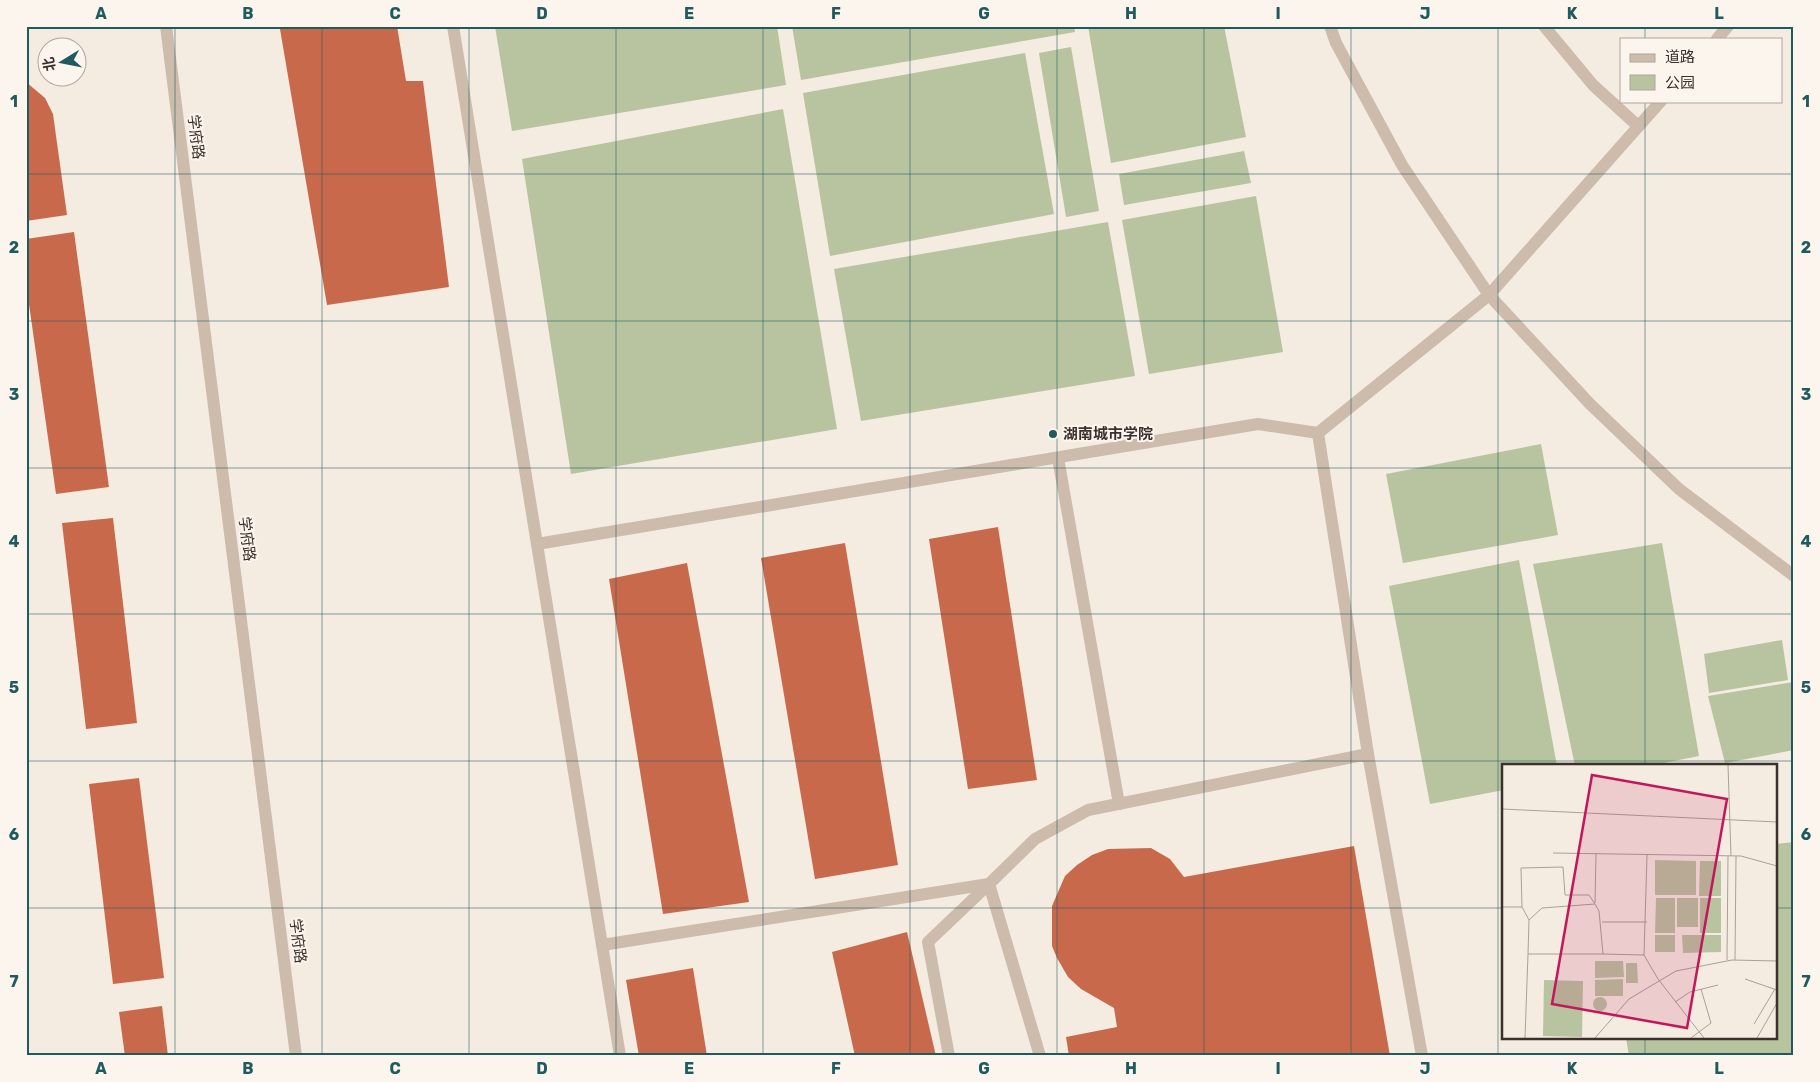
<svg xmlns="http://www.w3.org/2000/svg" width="1820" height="1082" viewBox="0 0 1820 1082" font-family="Rubik,'Noto Sans SC',sans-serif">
	<rect width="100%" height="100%" fill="#f4ebe1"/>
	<g fill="#b8c4a0">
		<path d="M495,26h282l9,59 -274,46z"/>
		<path d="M792,26h282l1,6 -274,48z"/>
		<path d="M1088,26h136l22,111 -135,26z"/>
		<path d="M1071,47l28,164 -33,6 -27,-164z"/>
		<path d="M1025,53l29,161 -224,42 -27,-163z"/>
		<path d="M783,109l54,320 -266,45 -49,-315z"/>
		<path d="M1244,151l7,32 -127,22 -5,-31z"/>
		<path d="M1256,196l27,156 -134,22 -27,-154z"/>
		<path d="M1108,222l27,154 -274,45 -27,-152z"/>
		<path d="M1541,444l17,91 -155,28 -17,-89z"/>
		<path d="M1662,543l37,213 -51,10h-73l-42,-202z"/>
		<path d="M1519,560l38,206h-53v24l-74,14 -41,-218z"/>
		<path d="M1782,640l6,40 -79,13 -5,-39z"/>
		<path d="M1794,682v68l-69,13 -17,-67z"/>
		<path d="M1794,842v214h-165l-3,-18h150v-194z"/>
	</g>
	<g fill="#c8694b">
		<path d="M310,26h87l9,55h17l26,206 -122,18 -47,-276z"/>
		<path d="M26,82l19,16 8,16 14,101 -41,6z"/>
		<path d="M74,232l35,255 -53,7 -30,-211v-44z"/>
		<path d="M113,518l24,205 -51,6 -24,-206z"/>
		<path d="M998,527l39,253 -69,9 -39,-250z"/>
		<path d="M845,543l53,322 -83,14 -54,-321z"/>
		<path d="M687,563l62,339 -86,12 -54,-335z"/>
		<path d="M139,778l25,200 -51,6 -24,-200z"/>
		<path d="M1354,846l36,210h-321l-3,-19 51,-10 -3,-19 -33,-19 -13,-12 -11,-19 -5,-12v-40l13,-30 12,-11 15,-10 16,-6 43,-1 19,11 14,18z"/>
		<path d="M907,932l29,124h-81l-23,-104z"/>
		<path d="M693,968l14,88h-68l-13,-76z"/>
		<path d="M162,1006l6,50h-43l-6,-44z"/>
	</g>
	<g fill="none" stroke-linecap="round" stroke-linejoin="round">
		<g stroke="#cdbbac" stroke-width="12">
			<path d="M453,26l167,1030"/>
			<path d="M1330,26l6,17 66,122 87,130 101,109 89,85 115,87"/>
			<path d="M1544,26l49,59 45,41"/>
			<path d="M1717,39l11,-13"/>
			<path d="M1058,458l61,346"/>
			<path d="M537,544l721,-120 60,9"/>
			<path d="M1368,754l-50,-321 171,-138 172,-194"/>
			<path d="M602,945l387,-61"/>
			<path d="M949,1056l-21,-114 61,-58"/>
			<path d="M1040,1056l-51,-172 46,-45 53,-29 280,-56 54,302"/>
		</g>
		<path stroke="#cdbbac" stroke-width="12" d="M166,26l130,1030"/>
	</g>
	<path fill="none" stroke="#1f5a5e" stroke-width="1" stroke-opacity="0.55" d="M175,26v1030M322,26v1030M469,26v1030M616,26v1030M763,26v1030M910,26v1030M1057,26v1030M1204,26v1030M1351,26v1030M1498,26v1030M1645,26v13M1645,101v665M26,174h1768M26,321h1768M26,468h1768M26,614h1768M26,761h1768M26,908h1478M1776,908h18M1645,1038v18"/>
	<circle fill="#1f5a5e" stroke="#fbf5ee" stroke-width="2" cx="1053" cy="434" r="5"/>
	<g text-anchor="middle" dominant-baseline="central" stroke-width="4" stroke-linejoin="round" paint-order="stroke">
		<g font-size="15" fill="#3b302b" stroke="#fbf5ee">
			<text transform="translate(196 137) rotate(83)">学府路</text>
			<text transform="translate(247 539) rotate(83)">学府路</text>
			<text transform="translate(298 941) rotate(83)">学府路</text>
		</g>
		<g font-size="15" font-weight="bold" fill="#3b302b" stroke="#fbf5ee" text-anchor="start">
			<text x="1063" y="434">湖南城市学院</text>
		</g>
	</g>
	<g transform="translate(1502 764)">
		<rect width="275" height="275" fill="#f4ebe1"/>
		<path d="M153,96l41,1v34h-41zM198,97h21v35h-22zM154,134h19v35h-20zM175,134h21v29h-21zM198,134h21v35h-21zM153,171h20v17h-20zM180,171h39v17l-38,1zM93,197h28l1,16 -29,1zM124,199h11l1,20h-12zM121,215v17h-28v-16zM42,216l39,1 -1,56 -39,-1zM91 240a7 7 0 1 1 14 0a7 7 0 1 1-14 0Z" fill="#b8c4a0"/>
		<path fill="none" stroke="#aaa098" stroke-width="1" d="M226,1l3,91M0,45l275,13M51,89l188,3 36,10M93,139l1,-49M0,143h20M27,156l-7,-13 -1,-39 42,-1 2,28h24l6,9M100,158h45M101,190l41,1 14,24 46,59M142,191l3,-100M225,196l1,-104M233,196l1,-104M243,215l32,11M173,238l15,-10 28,-7M252,260l21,-35M23,274l3,-84 1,-34 13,-12 53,-4 4,7 4,43h-75M93,274l34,-39 47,-28 56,-11 45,1M189,274l20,-15 -10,-34M255,274l20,-35"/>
		<path fill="#c2185b" fill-opacity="0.15" stroke="#c2185b" stroke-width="2.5" d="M90,11l135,24 -40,229 -135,-24z"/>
		<rect width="275" height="275" fill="none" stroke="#3b302b" stroke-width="2.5"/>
	</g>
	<rect width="1820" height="1082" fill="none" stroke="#fbf5ee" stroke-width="55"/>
	<rect x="1620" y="38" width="162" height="65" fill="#fbf5ee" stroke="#aea6a0"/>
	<rect x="1630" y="54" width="25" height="8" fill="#cdbbac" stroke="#aea6a0"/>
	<text x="1665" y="62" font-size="15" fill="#3b302b">道路</text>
	<rect x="1630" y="75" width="25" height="15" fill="#b8c4a0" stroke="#aea6a0"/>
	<text x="1665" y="88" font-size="15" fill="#3b302b">公园</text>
	<g transform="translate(62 62) rotate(260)"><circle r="24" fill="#fbf5ee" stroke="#aea6a0"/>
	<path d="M0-4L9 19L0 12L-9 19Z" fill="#1f5a5e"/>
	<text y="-8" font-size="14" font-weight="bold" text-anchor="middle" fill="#3b302b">北</text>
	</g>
	<rect x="28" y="28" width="1764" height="1026" fill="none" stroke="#1f5a5e" stroke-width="2"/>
	<g font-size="16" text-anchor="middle" font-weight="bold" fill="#1f5a5e">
		<text x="101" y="19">A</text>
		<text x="248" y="19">B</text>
		<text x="395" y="19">C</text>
		<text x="542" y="19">D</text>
		<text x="689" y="19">E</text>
		<text x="836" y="19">F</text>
		<text x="984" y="19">G</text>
		<text x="1131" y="19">H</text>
		<text x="1278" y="19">I</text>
		<text x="1425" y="19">J</text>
		<text x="1572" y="19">K</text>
		<text x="1719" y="19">L</text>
		<text x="14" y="107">1</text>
		<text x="1806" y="107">1</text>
		<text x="14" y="253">2</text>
		<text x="1806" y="253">2</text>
		<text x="14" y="400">3</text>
		<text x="1806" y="400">3</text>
		<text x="14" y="547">4</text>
		<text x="1806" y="547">4</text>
		<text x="14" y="693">5</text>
		<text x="1806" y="693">5</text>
		<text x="14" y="840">6</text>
		<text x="1806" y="840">6</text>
		<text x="14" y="987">7</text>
		<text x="1806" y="987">7</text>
		<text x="101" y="1074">A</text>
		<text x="248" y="1074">B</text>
		<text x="395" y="1074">C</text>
		<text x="542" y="1074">D</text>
		<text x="689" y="1074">E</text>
		<text x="836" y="1074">F</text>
		<text x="984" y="1074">G</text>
		<text x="1131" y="1074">H</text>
		<text x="1278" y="1074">I</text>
		<text x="1425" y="1074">J</text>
		<text x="1572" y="1074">K</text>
		<text x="1719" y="1074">L</text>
	</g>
</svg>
